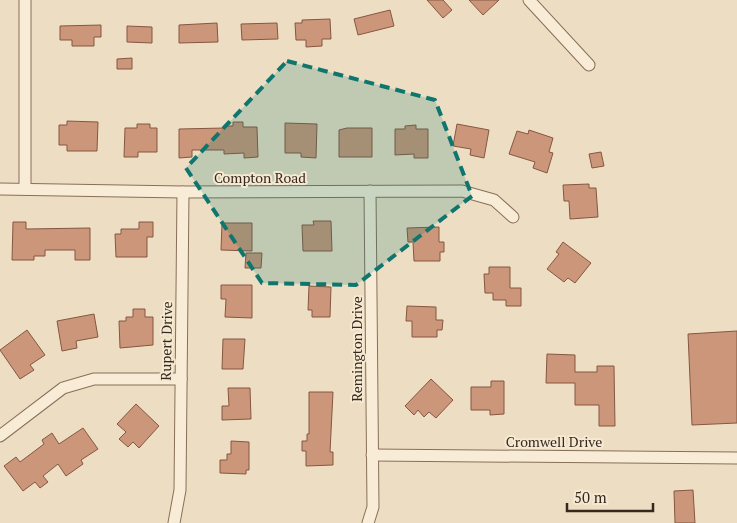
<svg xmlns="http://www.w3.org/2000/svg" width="737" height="523" viewBox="0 0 737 523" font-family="'PT Serif',serif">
	<rect width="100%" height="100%" fill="#eddec3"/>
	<g fill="#cb9679" stroke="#865740">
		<path d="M427,0h16l9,10 -9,8z"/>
		<path d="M469,0h30l-16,15z"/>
		<path d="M390,10l4,16 -36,9 -4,-16z"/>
		<path d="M330,19l1,20h-9v7l-16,1v-7h-10l-1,-17h7v-3z"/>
		<path d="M217,23l1,19 -39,1v-18z"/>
		<path d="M277,23l1,16 -36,1 -1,-16z"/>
		<path d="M101,25v12h-7v9h-22v-6h-12v-14z"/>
		<path d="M127,26l25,1v16l-25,-1z"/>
		<path d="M132,58v11h-15v-10z"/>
		<path d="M67,121l31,1 -1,29h-30v-6h-8v-20h8z"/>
		<path d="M233,122h10v5h14l1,30 -14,1v-5l-20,1v-4h-32v7l-13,1v-29l45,-1v-2h9z"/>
		<path d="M285,123l32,1 -1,34 -15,-1v-4h-16z"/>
		<path d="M137,124h13v4h7v24h-19v5h-14l1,-29h12z"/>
		<path d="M457,124l32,6 -5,28 -14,-3 1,-6 -18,-3z"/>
		<path d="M416,125v4h12v29h-14v-4l-19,1v-26h10v-3z"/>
		<path d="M347,128h25v29h-33v-27z"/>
		<path d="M529,130l24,8 -4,14 4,1 -6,20 -14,-5 2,-6 -26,-8 8,-23 11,3z"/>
		<path d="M601,152l3,14 -12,2 -3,-14z"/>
		<path d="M589,184v4h7l2,29 -28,2 -1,-18h-5l-1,-16z"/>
		<path d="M313,221h18l1,30h-29l-1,-26h12z"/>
		<path d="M13,222h13v7l64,-1v32h-15v-10h-30v6h-11v4h-22z"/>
		<path d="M139,222h14v15h-6v20h-31l-1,-23h6v-5h18z"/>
		<path d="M222,223h30v28l-31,-1z"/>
		<path d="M439,227v15h5v10h-4v9h-26l-1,-19h-5l-1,-14z"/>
		<path d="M563,242l28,21 -16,20 -7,-5 -4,4 -17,-13 12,-15 -3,-2z"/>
		<path d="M246,253h16l-1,15h-16z"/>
		<path d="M489,267h21v21h11v18h-15v-6h-13v-7h-8l-1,-19h5z"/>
		<path d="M221,285h31v33l-27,-1 1,-18h-5z"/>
		<path d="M309,286l22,1 -1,30h-18v-7h-4z"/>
		<path d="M407,306l29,1v13h7l-1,10h-5v7h-25v-16h-6z"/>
		<path d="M133,309h12v8h8v28l-33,3 -1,-27h7v-4h7z"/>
		<path d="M94,314l4,23 -22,4 1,7 -15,3 -5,-30z"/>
		<path d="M27,330l18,25 -15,10 4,5 -14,9 -20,-29z"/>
		<path d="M737,331v92l-45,2 -4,-91z"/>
		<path d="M223,339h22l-2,30h-21z"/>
		<path d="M547,354l28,1v17h22v-6h17l1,60h-16v-21h-24v-22h-29z"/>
		<path d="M431,379l22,21 -17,18 -7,-6 -5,5 -6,-7 -4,5 -9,-9z"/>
		<path d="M491,381h13v33l-14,1v-5h-19v-23h20z"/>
		<path d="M228,388h22l1,31 -29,1v-14h7z"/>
		<path d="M309,392h24l-3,60h3v13l-27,1v-15h-4v-10h5v-7h2z"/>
		<path d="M136,404l23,22 -20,22 -6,-6 -5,5 -9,-8 7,-7 -9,-8z"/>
		<path d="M83,428l15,21 -17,11 2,4 -17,12 -8,-12 -15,12 5,6 -8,6 -5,-6 -12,9 -19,-25 12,-9 4,5 24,-18 -2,-4 10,-7 7,11z"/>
		<path d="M231,441l18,1v28h-3v4l-26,-1v-13h7v-6h4z"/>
		<path d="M693,490l2,33h-20l-1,-32z"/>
	</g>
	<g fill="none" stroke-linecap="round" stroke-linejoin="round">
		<g stroke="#876f5a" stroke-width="13">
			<g id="minor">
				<path d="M25,0v189"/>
				<path d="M529,0l60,65"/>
				<path d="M0,189l183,3 279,-1 32,9 19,17"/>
				<path d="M0,436l63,-48 31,-9h87"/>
				<path d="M372,455l365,3"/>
				<path d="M174,523l6,-33 3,-298"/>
				<path d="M368,523l5,-16 -3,-316"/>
			</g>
		</g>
		<use href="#minor" stroke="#f8ecd6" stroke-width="11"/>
	</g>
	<path fill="#0f766e" fill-opacity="0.2" stroke="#0f766e" stroke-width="4" stroke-dasharray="10 6" stroke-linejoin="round" d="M287,61l148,39 37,96 -116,89 -94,-2 -76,-115z"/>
	<g text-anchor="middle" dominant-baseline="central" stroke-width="4" stroke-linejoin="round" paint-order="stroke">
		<g font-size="14" fill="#37281e" stroke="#f5e9d2">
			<text x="260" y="177">Compton Road</text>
			<text transform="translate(166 341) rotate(-89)">Rupert Drive</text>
			<text transform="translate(356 349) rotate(-90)">Remington Drive</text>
			<text x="554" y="441">Cromwell Drive</text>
		</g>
	</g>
	<path d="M567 503v8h86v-8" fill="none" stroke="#37281e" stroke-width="2.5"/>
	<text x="574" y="503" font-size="15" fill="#37281e" stroke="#f5e9d2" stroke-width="4" paint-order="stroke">50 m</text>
</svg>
